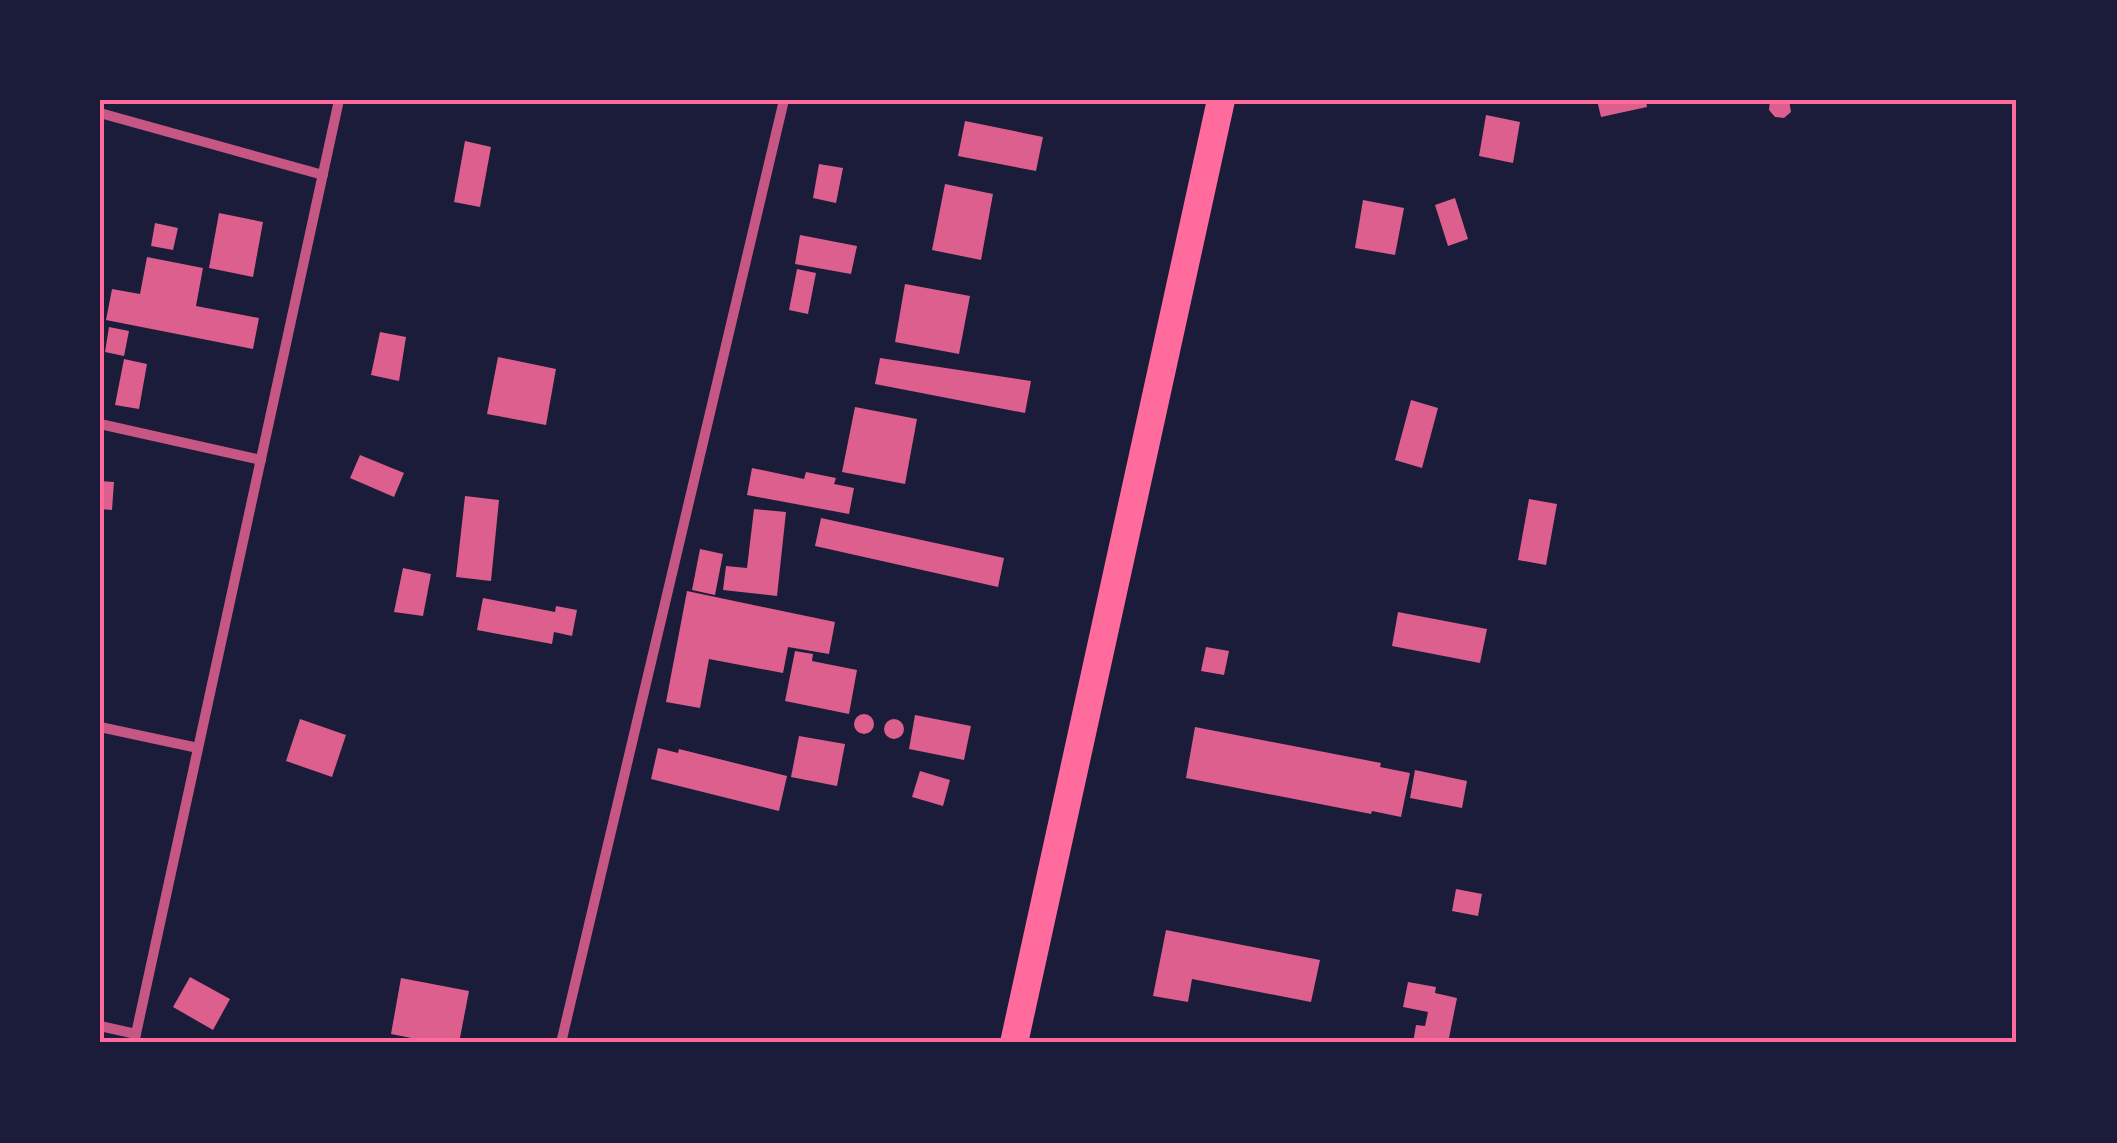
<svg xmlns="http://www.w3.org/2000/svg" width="2117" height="1143" viewBox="0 0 2117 1143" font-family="Commissioner,sans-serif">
	<rect width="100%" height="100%" fill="#1b1b3a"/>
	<g fill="#dd5f8e">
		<path d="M1597,100h49l1,7 -46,10z"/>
		<path d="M1770,100h19l2,12 -7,6 -9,-1 -6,-7z"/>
		<path d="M1486,115l34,7 -7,41 -34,-7z"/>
		<path d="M965,121l78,16 -7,34 -78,-15z"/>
		<path d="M465,141l26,6 -11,60 -26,-5z"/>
		<path d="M819,164l24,4 -7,35 -23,-5z"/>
		<path d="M945,184l48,10 -12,66 -49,-10z"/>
		<path d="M1455,198l13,41 -20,7 -13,-41z"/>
		<path d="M1363,200l41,8 -9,47 -40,-7z"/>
		<path d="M219,213l44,9 -10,55 -44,-9z"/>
		<path d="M155,223l23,5 -5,22 -22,-4z"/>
		<path d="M800,235l57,11 -6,28 -56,-10z"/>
		<path d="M147,257l56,11 -7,38 63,12 -6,31 -147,-29 6,-31 28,5z"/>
		<path d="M797,269l19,4 -8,41 -19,-4z"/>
		<path d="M905,284l65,12 -11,58 -64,-12z"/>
		<path d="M109,327l20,4 -5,25 -19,-4z"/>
		<path d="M380,332l26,5 -7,44 -28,-6z"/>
		<path d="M498,357l58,12 -10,56 -59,-11z"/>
		<path d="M880,358l151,23 -6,32 -150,-29z"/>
		<path d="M124,359l23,5 -8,45 -24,-4z"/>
		<path d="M1411,400l27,8 -16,60 -27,-8z"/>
		<path d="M855,407l62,12 -12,65 -63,-12z"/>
		<path d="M360,455l44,18 -10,24 -44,-19z"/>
		<path d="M752,468l52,11 2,-7 30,6 -2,6 20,4 -5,26 -102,-19z"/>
		<path d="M100,481l14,1 -2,28 -12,-1z"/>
		<path d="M465,496l34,4 -8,81 -35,-4z"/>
		<path d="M1529,499l28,5 -11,61 -28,-5z"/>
		<path d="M754,509l32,3 -9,84 -54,-6 3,-24 21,2z"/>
		<path d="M821,518l183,40 -6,29 -183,-41z"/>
		<path d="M700,549l23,5 -8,41 -23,-5z"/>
		<path d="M403,568l28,6 -8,42 -29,-4z"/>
		<path d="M687,591l148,31 -6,32 -41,-7 -5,26 -74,-14 -9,49 -34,-6z"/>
		<path d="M483,598l72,14 1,-6 21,4 -5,26 -18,-4 -2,12 -75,-14z"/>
		<path d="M1398,612l89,17 -7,34 -88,-17z"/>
		<path d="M1206,647l23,4 -5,24 -23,-4z"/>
		<path d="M795,651l18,3 -1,7 45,9 -8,44 -64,-13z"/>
		<circle cx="864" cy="724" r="10"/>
		<path d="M915,715l56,11 -7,34 -55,-11z"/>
		<circle cx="894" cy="729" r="10"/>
		<path d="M300,719l46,16 -14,42 -46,-16z"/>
		<path d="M1195,727l186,36 -1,4 30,6 -9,44 -29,-6 -1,3 -185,-36z"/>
		<path d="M799,736l46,8 -8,42 -46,-9z"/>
		<path d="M658,748l20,5 1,-4 108,27 -8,35 -128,-32z"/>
		<path d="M1415,770l52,11 -5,27 -52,-10z"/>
		<path d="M920,771l30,9 -7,26 -31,-9z"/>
		<path d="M1456,889l26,5 -4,22 -26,-5z"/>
		<path d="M1166,930l154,30 -9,42 -119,-23 -4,23 -35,-6z"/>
		<path d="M190,977l40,22 -17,31 -40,-23z"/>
		<path d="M401,978l68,13 -10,52h-22l-46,-9z"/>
		<path d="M1408,982l28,5 -1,6 22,5 -9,45h-35l3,-18 9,1 3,-14 -25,-5z"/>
	</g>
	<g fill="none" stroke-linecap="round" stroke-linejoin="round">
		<g stroke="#c65784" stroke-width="10">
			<path d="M100,113l223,62"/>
			<path d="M100,424l161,36"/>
			<path d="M100,727l98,21"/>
			<path d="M100,1026l36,8"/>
			<path d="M134,1043l205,-943"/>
			<path d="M561,1043l223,-943"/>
		</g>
		<path stroke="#ff6b9d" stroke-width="28" d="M1014,1043l207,-943"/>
	</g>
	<rect width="2117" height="1143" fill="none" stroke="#1b1b3a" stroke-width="205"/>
	<rect x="102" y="102" width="1912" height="938" fill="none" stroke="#ff6b9d" stroke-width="4"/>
</svg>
